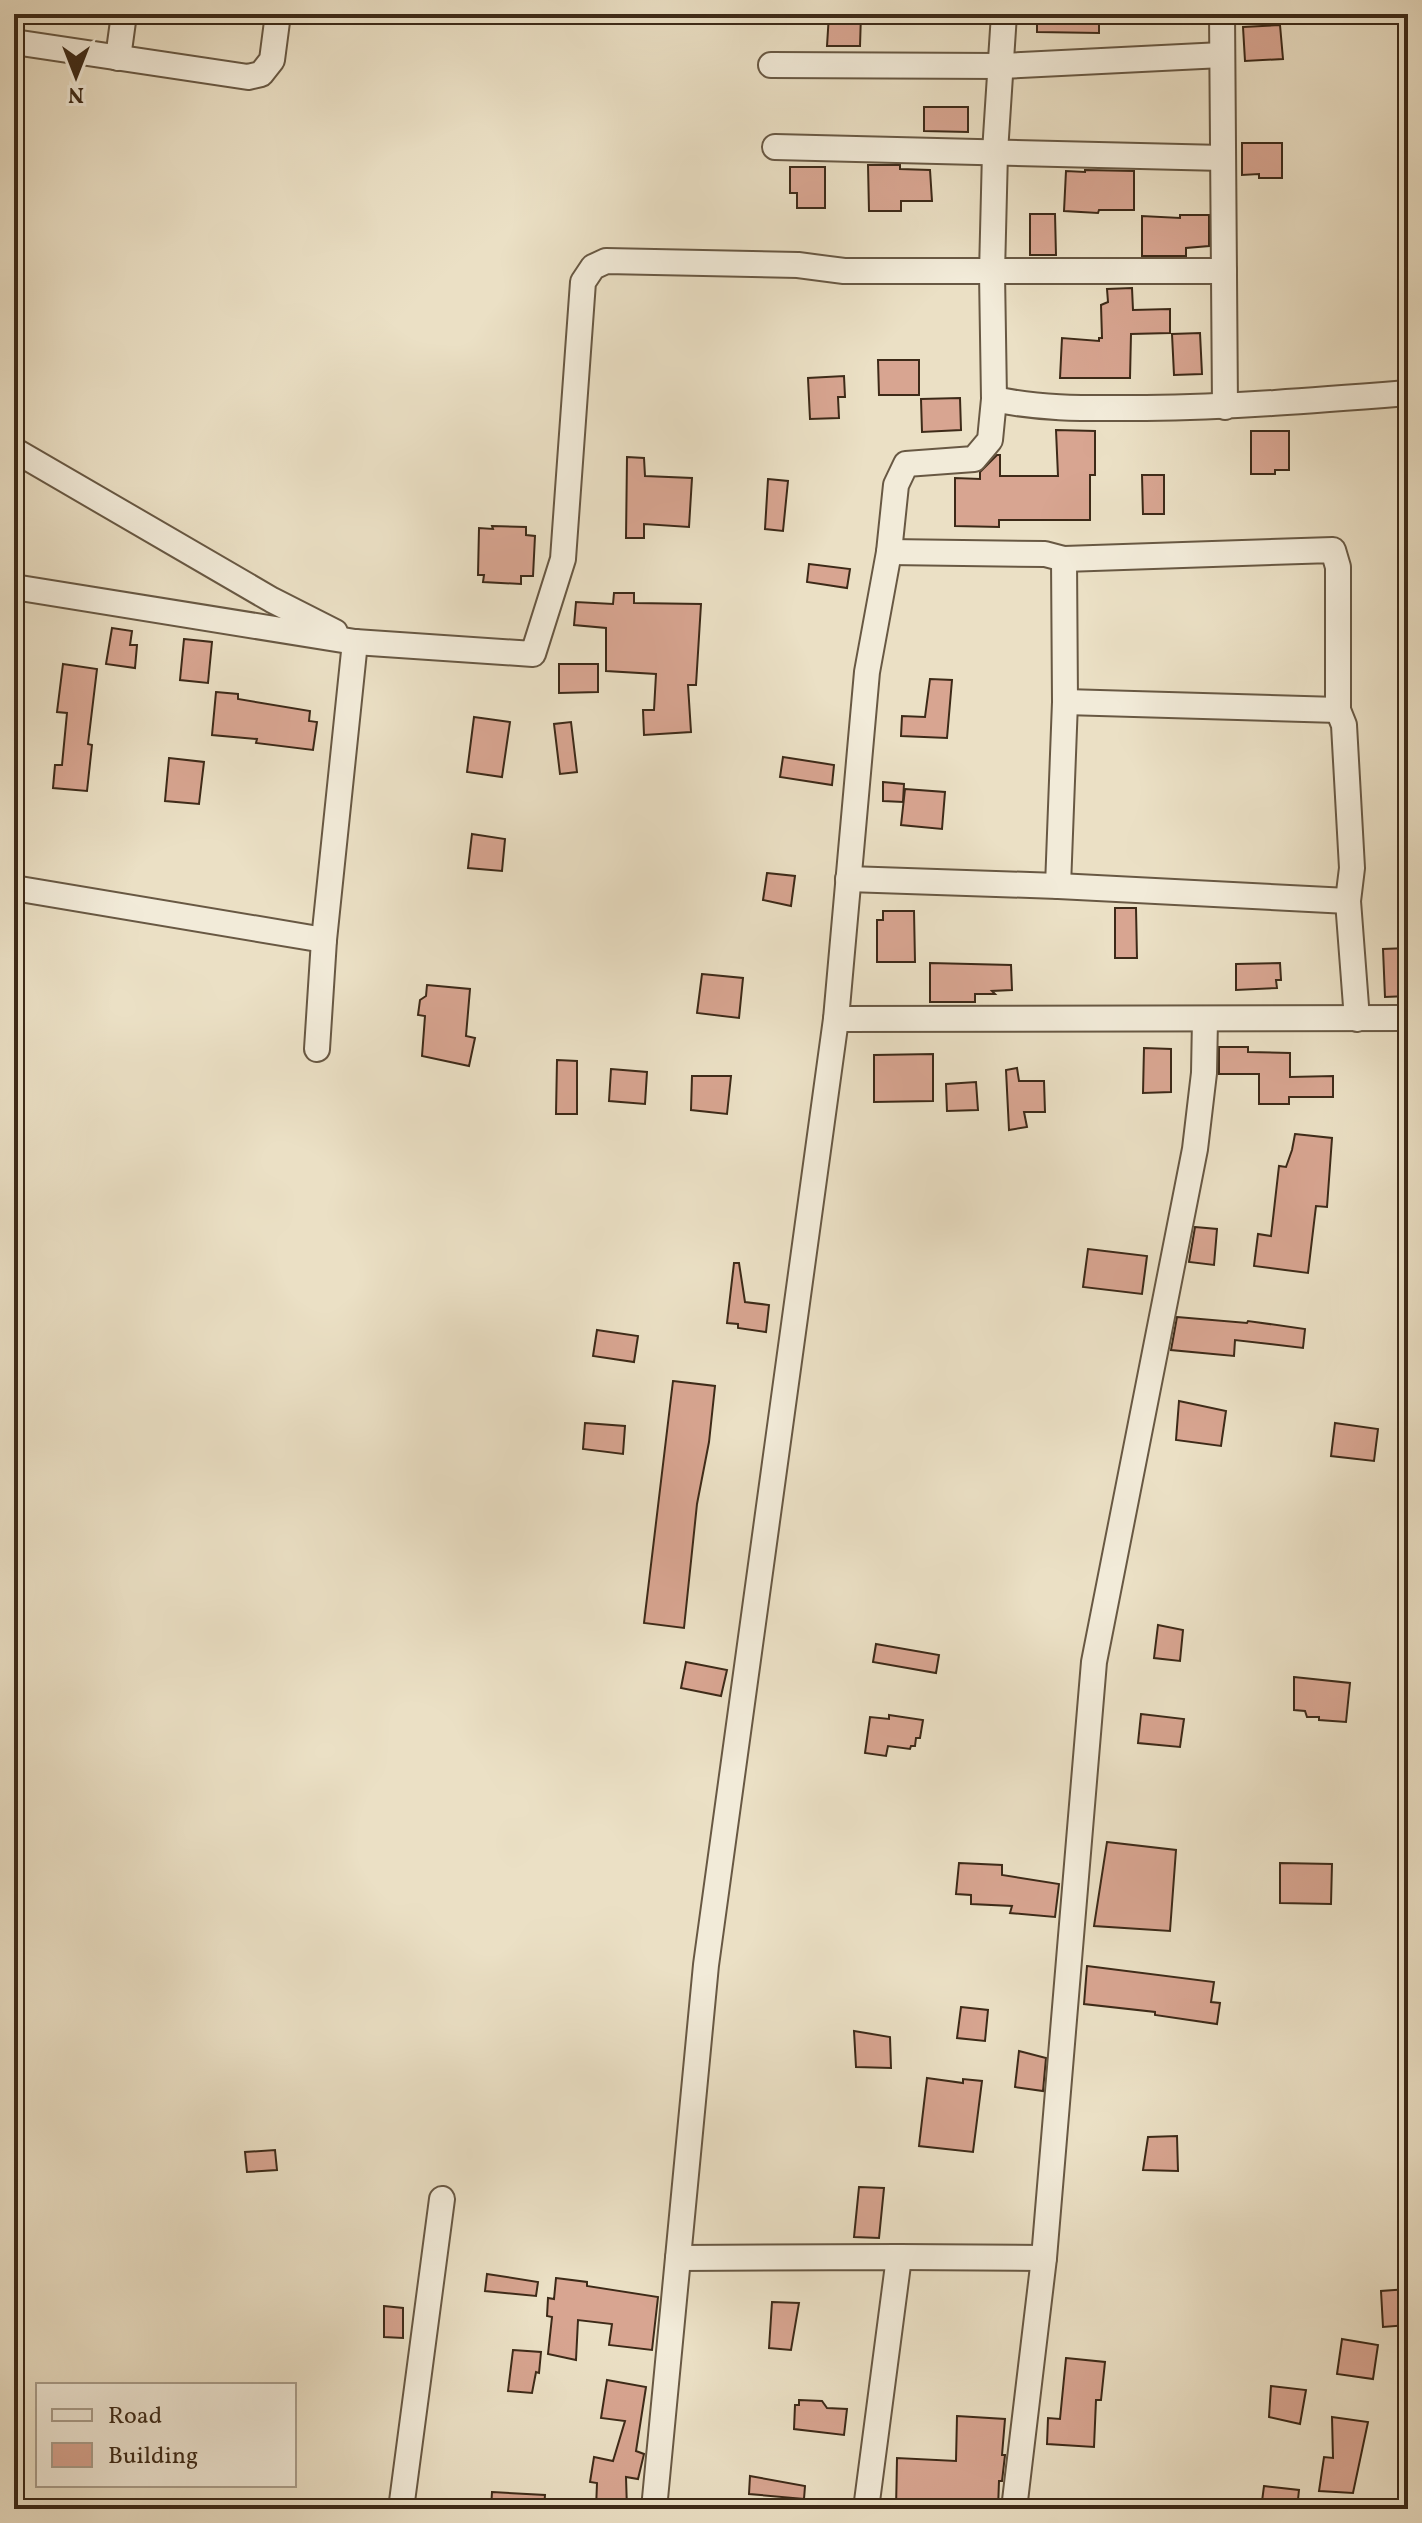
<svg xmlns="http://www.w3.org/2000/svg" width="1422" height="2523" viewBox="0 0 1422 2523" font-family="Vollkorn,serif">
	<rect width="100%" height="100%" fill="#ebe0c5"/>
	<filter id="stains"><feTurbulence type="fractalNoise" baseFrequency=".0025" numOctaves="4"/><feColorMatrix values="0 0 0 0 .2 0 0 0 0 .09 0 0 0 0 .02 0 0 0 .5 -.17"/></filter>
	<radialGradient id="worn" r=".72"><stop offset=".6" stop-color="#630" stop-opacity="0"/><stop offset="1" stop-color="#630" stop-opacity=".3"/></radialGradient>
	<g fill="#d8a591" stroke="#3d2a18" stroke-width="2">
		<path d="M829,14h32l-1,32h-33z"/>
		<path d="M1037,14h62v19l-62,-1z"/>
		<path d="M1280,25l3,34 -38,2 -2,-34z"/>
		<path d="M924,107h44v25l-44,-1z"/>
		<path d="M1242,143h40v35h-23v-4l-17,1z"/>
		<path d="M868,165h32v4l30,1 2,31h-31v10h-32z"/>
		<path d="M790,167h35v41h-28v-15h-7z"/>
		<path d="M1085,170l49,1v39h-35l-1,3 -34,-2 2,-40 19,1z"/>
		<path d="M1030,214h25l1,41h-26z"/>
		<path d="M1180,215h29v31l-23,2v8h-44v-40l38,2z"/>
		<path d="M1132,288l1,22 37,-1v24l-39,1 -1,44h-70l2,-40 37,3v-3h3l-1,-33 7,-3 -1,-13z"/>
		<path d="M1200,333l2,41 -28,1 -2,-41z"/>
		<path d="M878,360h41v35h-40z"/>
		<path d="M844,376l1,21h-7l1,21 -29,1 -2,-41z"/>
		<path d="M960,398l1,32 -39,2 -1,-33z"/>
		<path d="M1056,430l39,1v44h-5v45h-91v7l-44,-1v-48l25,1v-7l17,-17h3v21h58z"/>
		<path d="M1251,431h38v39h-14v4h-24z"/>
		<path d="M627,457l17,1 1,18 47,2 -3,49 -45,-3v14h-18z"/>
		<path d="M1142,475h22v39h-21z"/>
		<path d="M768,479l20,2 -5,50 -18,-2z"/>
		<path d="M492,526l34,1v8l9,1 -2,40h-12v8l-38,-2 1,-7h-6l1,-47 14,1z"/>
		<path d="M809,564l41,5 -3,19 -40,-6z"/>
		<path d="M614,593h20v10l67,1 -5,81h-8l3,47 -47,3 -1,-25h11l2,-36 -50,-3v-43l-32,-3 2,-23 37,2z"/>
		<path d="M112,628l20,3 -2,14h7l-2,23 -29,-4z"/>
		<path d="M184,639l28,3 -4,41 -28,-3z"/>
		<path d="M63,664l34,5 -9,75 4,1 -5,46 -34,-3 2,-23h7l5,-52 -10,-1z"/>
		<path d="M559,664h39v28l-39,1z"/>
		<path d="M930,679l22,1 -5,58 -46,-2 1,-20 23,1z"/>
		<path d="M216,692l22,2v5l72,12 -1,10 8,1 -4,28 -57,-7 1,-4 -45,-4z"/>
		<path d="M474,717l36,5 -8,55 -35,-5z"/>
		<path d="M571,722l6,50 -17,2 -6,-50z"/>
		<path d="M783,757l51,8 -2,20 -52,-8z"/>
		<path d="M169,758l35,4 -5,42 -34,-3z"/>
		<path d="M883,782l21,2 -1,18 -20,-1z"/>
		<path d="M905,789l40,3 -3,37 -41,-4z"/>
		<path d="M472,834l33,5 -3,32 -34,-3z"/>
		<path d="M767,873l28,3 -4,30 -28,-6z"/>
		<path d="M1115,908h21l1,50h-22z"/>
		<path d="M883,911h31l1,51h-38v-42h6z"/>
		<path d="M1408,948v48l-23,1 -2,-48z"/>
		<path d="M930,963l81,2 1,25 -20,1 3,3h-20v8h-45z"/>
		<path d="M1280,963l1,17h-5l1,8 -41,2v-26z"/>
		<path d="M702,974l41,4 -4,40 -42,-5z"/>
		<path d="M427,985l43,4 -4,47 9,2 -6,28 -47,-10 3,-40 -7,-1 2,-15 6,-4z"/>
		<path d="M1219,1047h29v5l42,1v24l43,-1v21h-44v7h-30v-30h-40z"/>
		<path d="M1144,1048l27,1v43l-28,1z"/>
		<path d="M933,1054v47l-59,1v-47z"/>
		<path d="M557,1060l20,1v53h-21z"/>
		<path d="M1017,1068l2,13h25l1,31h-21l3,15 -18,3 -3,-60z"/>
		<path d="M611,1069l36,3 -2,32 -36,-3z"/>
		<path d="M692,1076h39l-4,38 -36,-4z"/>
		<path d="M976,1082l2,28 -31,1 -1,-27z"/>
		<path d="M1295,1134l37,4 -5,69 -11,-1 -8,67 -54,-7 4,-32 13,2 8,-70 7,1 6,-17z"/>
		<path d="M1195,1227l22,2 -3,36 -25,-3z"/>
		<path d="M1088,1249l59,7 -5,38 -59,-7z"/>
		<path d="M734,1263h5l6,39 24,3 -3,27 -28,-4v-4l-11,-1z"/>
		<path d="M1177,1317l70,6 1,-2 57,8 -2,19 -68,-8 -1,16 -63,-6z"/>
		<path d="M597,1330l41,6 -4,26 -41,-6z"/>
		<path d="M673,1381l42,5 -6,56 -12,62 -13,124 -40,-5z"/>
		<path d="M1179,1401l47,10 -5,35 -45,-6z"/>
		<path d="M585,1423l40,3 -2,28 -40,-5z"/>
		<path d="M1335,1423l43,6 -4,32 -43,-5z"/>
		<path d="M1158,1625l25,5 -3,31 -26,-3z"/>
		<path d="M876,1644l63,11 -3,18 -63,-11z"/>
		<path d="M686,1662l41,8 -6,26 -40,-8z"/>
		<path d="M1294,1677l56,6 -4,39 -27,-2v-3h-12l-2,-6 -11,-1z"/>
		<path d="M1141,1714l43,5 -4,28 -42,-4z"/>
		<path d="M889,1715l34,5 -3,18h-4l-1,8h-4l-1,3 -22,-3 -2,10 -21,-3 5,-36 19,2z"/>
		<path d="M1107,1842l69,8 -6,81 -76,-5z"/>
		<path d="M959,1863l43,2v10l57,9 -4,33 -45,-4 2,-7 -41,-2v-9l-15,-1z"/>
		<path d="M1280,1863l52,1 -1,40 -51,-1z"/>
		<path d="M1087,1966l127,16 -3,20 9,1 -3,21 -62,-9v-3l-71,-8z"/>
		<path d="M961,2007l27,3 -3,31 -28,-3z"/>
		<path d="M854,2031l36,6 1,31 -35,-1z"/>
		<path d="M1019,2051l27,7 -3,33 -28,-4z"/>
		<path d="M927,2078l36,5v-4l19,2 -9,71 -54,-6z"/>
		<path d="M1177,2136l1,35 -35,-1 5,-33z"/>
		<path d="M275,2150l2,20 -30,2 -2,-20z"/>
		<path d="M859,2187l25,1 -5,50 -25,-1z"/>
		<path d="M487,2274l51,8 -2,14 -51,-5z"/>
		<path d="M556,2278l31,4v4l71,11 -6,53 -43,-5 3,-21 -34,-4 -2,40 -28,-6 4,-37 -5,-1 1,-18 6,1z"/>
		<path d="M1408,2289v36l-25,2 -2,-36z"/>
		<path d="M772,2302l27,1 -8,47 -22,-2z"/>
		<path d="M384,2306l19,2v30l-19,-1z"/>
		<path d="M1342,2339l36,6 -5,34 -36,-5z"/>
		<path d="M513,2350l28,2 -2,21 -3,-1 -4,21 -24,-2z"/>
		<path d="M1066,2358l39,4 -4,38h-5l-2,47 -47,-3 1,-26 12,1z"/>
		<path d="M607,2380l39,7 -10,64 8,3 -6,25 -12,-2 1,32h-31l1,-26 -7,-1 4,-25 19,4 12,-40 -24,-3z"/>
		<path d="M1271,2386l35,4 -6,34 -31,-7z"/>
		<path d="M799,2400l23,1 5,7 20,1 -3,26 -50,-6 1,-24h4z"/>
		<path d="M957,2416l48,3 -3,36h3l-3,26h-3l-1,28h-102l1,-51 59,3z"/>
		<path d="M1332,2417l36,5 -15,71 -34,-2 5,-34 9,1z"/>
		<path d="M750,2476l55,10 -1,13 -55,-5z"/>
		<path d="M1264,2486l35,4 -2,19h-36z"/>
		<path d="M492,2492l53,3 -1,14h-53z"/>
	</g>
	<g fill="none" stroke-linecap="round" stroke-linejoin="round">
		<g stroke="#685843" stroke-width="28">
			<g id="minor">
				<path d="M1222,14l3,393"/>
				<path d="M14,42l234,35 13,-3 11,-14 6,-46"/>
				<path d="M118,58l6,-44"/>
				<path d="M771,65l230,1 221,-11"/>
				<path d="M775,147l448,11"/>
				<path d="M994,399c51,11 100,9 152,9 87,-1 174,-8 262,-15"/>
				<path d="M14,450l258,150 63,32"/>
				<path d="M889,552l156,2 19,5 269,-9 5,17v143l6,15 8,143 -4,33 9,118"/>
				<path d="M14,587l341,55 178,12 30,-95 20,-277 10,-15 13,-6 192,4 46,6h380"/>
				<path d="M1065,702l273,8"/>
				<path d="M848,879l210,7 290,15"/>
				<path d="M1058,886l7,-184 -1,-143"/>
				<path d="M14,888l310,52"/>
				<path d="M836,1019l572,-1"/>
				<path d="M317,1049l7,-109 31,-298"/>
				<path d="M899,2257l145,1"/>
				<path d="M678,2258l221,-1 -33,252"/>
				<path d="M401,2509l41,-310"/>
				<path d="M654,2509l52,-544 130,-946 31,-347 22,-120 7,-67 10,-21 68,-5 16,-19 4,-41 -2,-126 3,-121 9,-138"/>
				<path d="M1014,2509l30,-251 50,-596 101,-513 9,-76 1,-54"/>
			</g>
		</g>
		<use href="#minor" stroke="#f2ebd9" stroke-width="24"/>
	</g>
	<rect width="1422" height="2523" fill="none" stroke="#ebe0c5" stroke-width="48"/>
	<rect x="16" y="16" width="1390" height="2491" fill="none" stroke="#3d2a18" stroke-width="4"/>
	<rect x="24" y="24" width="1374" height="2475" fill="none" stroke="#3d2a18" stroke-width="2"/>
	<rect x="36" y="2383" width="260" height="104" fill="#f2ebd9" stroke="#aa9e8c" stroke-width="2"/>
	<rect x="52" y="2409" width="40" height="12" fill="#f2ebd9" stroke="#aa9e8c" stroke-width="2"/>
	<text x="108" y="2423" font-size="24" fill="#3d2a18">Road</text>
	<rect x="52" y="2443" width="40" height="24" fill="#d8a591" stroke="#aa9e8c" stroke-width="2"/>
	<text x="108" y="2463" font-size="24" fill="#3d2a18">Building</text>
	<g transform="translate(76 76) rotate(180)" stroke="#f2ebd9" stroke-width="6" paint-order="stroke">
	<path d="M0-6L14 30L0 20L-14 30Z" fill="#3d2a18"/>
	<text y="-12" font-size="22" font-weight="bold" text-anchor="middle" fill="#3d2a18">N</text>
	</g>
	<rect width="100%" height="100%" filter="url(#stains)"/>
	<rect width="100%" height="100%" fill="url(#worn)"/>
</svg>
